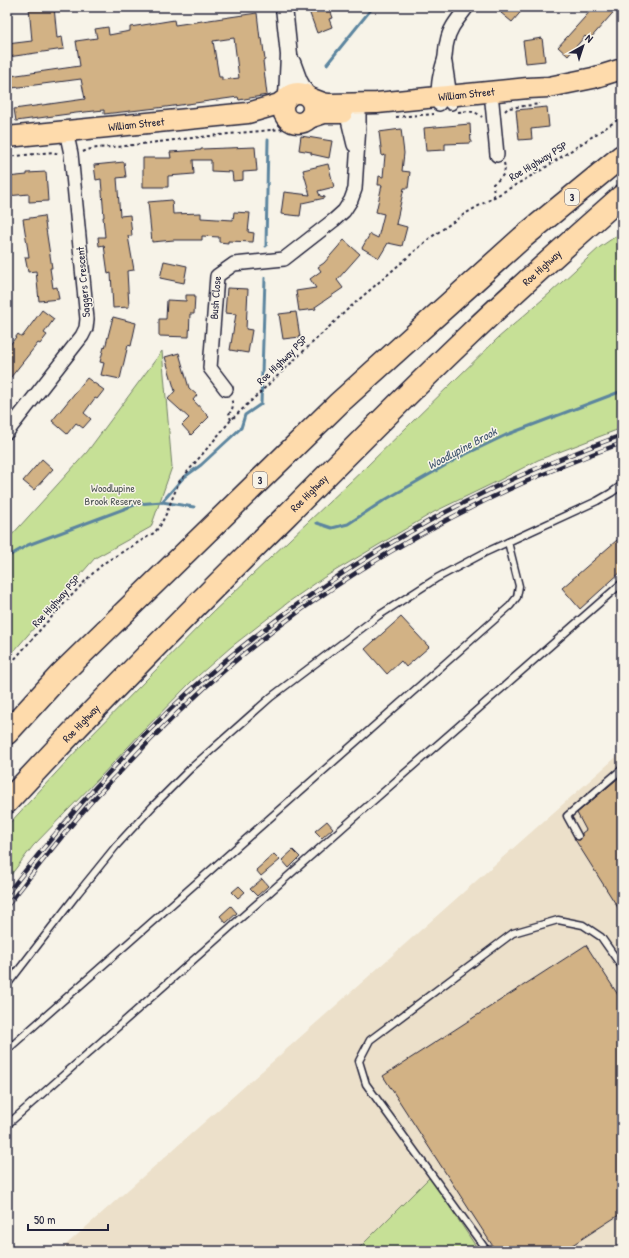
<svg xmlns="http://www.w3.org/2000/svg" width="629" height="1258" viewBox="0 0 629 1258" font-family="'Patrick Hand',sans-serif">
	<rect width="100%" height="100%" fill="#f7f3e8"/>
	<filter id="ink" filterUnits="userSpaceOnUse"><feTurbulence type="fractalNoise" baseFrequency=".025" numOctaves="2"/><feDisplacementMap in="SourceGraphic" scale="8" xChannelSelector="R" yChannelSelector="G"/><feConvolveMatrix kernelMatrix="1 2 1 2 8 2 1 2 1" color-interpolation-filters="sRGB"/></filter>
	<g filter="url(#ink)">
		<path fill="#ece0ca" d="M622,752v499h-563l486,-431z"/>
		<g fill="#c6e096" stroke="#748168">
			<path d="M622,232v196l-84,32 -38,20 -66,32 -111,66 -33,23 -59,46 -40,35 -49,50 -42,45 -67,69 -26,34v-54l73,-79 132,-134 154,-146 132,-129 52,-45 50,-46z"/>
			<path d="M162,351l10,116 -21,60 -56,31 -88,101v-123l3,1 77,-85z"/>
			<path d="M430,1177l49,74h-123z"/>
		</g>
		<g fill="none" stroke-linecap="round" stroke-linejoin="round">
			<g stroke="#5b859f" stroke-width="3">
				<path d="M327,64l46,-57"/>
				<path d="M266,246l2,-106"/>
				<path d="M162,502l21,-24 18,-13 40,-37 4,-13 16,-11 4,-126"/>
				<path d="M317,523l15,5 16,-4 35,-23 77,-44 46,-22 116,-44"/>
				<path d="M7,557l21,-12 109,-41 25,-2 32,5"/>
			</g>
		</g>
		<g fill="#d2b285" stroke="#22223b" fill-rule="evenodd">
			<path d="M29,7h25l3,31 5,-1 2,12 -56,8 -1,-13 25,-3z"/>
			<path d="M321,7h8l4,11 -4,1 3,8 -15,6 -8,-22z"/>
			<path d="M506,7h19l-13,15 -11,-9z"/>
			<path d="M594,7h24l-29,33 -4,-4 -17,20 -10,-9z"/>
			<path d="M257,13l3,26 2,-1 3,22 -2,1 4,34 -28,5 -1,-3 -72,10 -62,7v-4l-28,3 -60,8 -2,-12 71,-10 -4,-20 -69,9 -2,-12 70,-10 -4,-25 21,-3 -2,-9 13,-2 1,8 21,-4v-4l26,-4 18,-3 1,5zM234,38l5,40 -17,2v-3h-3l-6,-36z"/>
			<path d="M542,38l3,23 -19,2 -3,-22z"/>
			<path d="M547,107l2,20 -18,2 1,10 -13,1 -3,-30z"/>
			<path d="M470,124l1,19 -26,1v6l-19,1 -2,-23z"/>
			<path d="M401,129l3,24 -2,18 8,1 -2,16h-4l-8,36 11,3 -5,19 -14,-3 -9,15 -17,-10 8,-14 8,4 6,-24 -8,-2 6,-27h-4l1,-9 4,1 2,-22 -3,1 -3,-24z"/>
			<path d="M301,136l31,5 -3,17 -18,-4v-2l-12,-2z"/>
			<path d="M255,147l2,24 -14,1v8l-10,1 -1,-9 -21,-1v-11h-18l1,14 -26,2v11h-25v-29h28l-1,-6 31,-2v-1z"/>
			<path d="M124,162l2,15 -9,1 3,38 10,-1 2,21h-4l6,34 -7,1 2,36 -16,1 -2,-35 -3,1 -4,-29 -5,1 -1,-9h7l-2,-20h1l-3,-38 -5,1 -2,-15z"/>
			<path d="M328,164l6,23 -16,4 2,5 5,1v1l-23,5 -2,13 -19,-2 3,-22 26,3 -7,-25z"/>
			<path d="M46,172l2,29 -19,1v-8l-22,2v-19l20,-2v-2z"/>
			<path d="M172,200l1,14 28,-1v5l32,2 1,-8 16,1 -2,19 6,1 -1,9 -25,-1v2l-9,-1v-5l-17,-1v4h-28l-22,2 -4,-40z"/>
			<path d="M44,216l8,52h-2l3,20 4,-1 2,12 -20,2 -3,-30 -8,1 -3,-15h4l-6,-38z"/>
			<path d="M344,240l16,14 -23,26 6,8 -28,19 1,2 -17,2 -3,-20 20,-3 -6,-9 11,-8 -3,-4 6,-4z"/>
			<path d="M164,261l23,5 -3,17 -24,-5z"/>
			<path d="M227,288l21,1 -2,40 6,1 -4,23 -18,-3 6,-36 -11,-1z"/>
			<path d="M186,295h9l-1,19h-4l-1,23 -30,-1v-17h7l1,-19 19,1z"/>
			<path d="M42,310l12,9 -10,14 3,2 -7,9 -2,-1 -31,39v-33l11,-15 4,3z"/>
			<path d="M296,312l4,25 -17,2 -4,-25z"/>
			<path d="M113,317l23,6 -5,23 -3,-1 -8,34 -19,-4 3,-12 -4,-1 4,-15 1,1z"/>
			<path d="M179,353l10,35 8,7 -4,5 16,17 -18,18 -9,-10 7,-7 -21,-19 7,-8 -10,-34z"/>
			<path d="M87,378l17,12 -7,9 -2,-1 -11,15 7,6 -8,9 -7,-5 -9,11 -15,-13z"/>
			<path d="M42,459l11,10 -19,21 -11,-9z"/>
			<path d="M617,540l5,5v26l-42,38 -18,-21z"/>
			<path d="M401,617l28,30 -23,20 -5,-6 -14,13 -22,-25z"/>
			<path d="M622,775v139l-48,-76 4,2h2l2,-4v-3l4,-3 -9,-17z"/>
			<path d="M327,821l6,7 -11,10 -7,-7z"/>
			<path d="M293,850l7,7 -11,11 -7,-8z"/>
			<path d="M274,854l6,6 -19,16 -5,-6z"/>
			<path d="M262,879l6,7 -11,10 -7,-7z"/>
			<path d="M239,886l6,6 -7,6 -6,-6z"/>
			<path d="M231,906l6,7 -11,10 -6,-7z"/>
			<path d="M586,945l36,56v212l-59,38h-67l-113,-175z"/>
		</g>
		<g fill="none" stroke-linecap="round" stroke-linejoin="round">
			<g stroke="#22223b" stroke-width="9">
				<g id="service">
					<path d="M578,836l-11,-20 55,-47"/>
					<path d="M7,985l71,-92 38,-47 37,-40 37,-37 81,-72 107,-81 59,-38 47,-25 113,-52 14,-8 11,-8"/>
					<path d="M7,1050l503,-444 7,-9 2,-11 -11,-44"/>
					<path d="M7,1125l350,-310 265,-232"/>
					<path d="M487,1251l-121,-167 -7,-23 11,-21 143,-107 45,-13 25,5 18,12 21,30"/>
				</g>
			</g>
			<g stroke="#22223b" stroke-width="16">
				<g id="minor">
					<path d="M445,63l6,40"/>
					<path d="M491,92l6,63"/>
					<path d="M348,104v16l6,25"/>
					<path d="M439,104c-2,-18 0,-27 5,-43 2,-6 1,-13 3,-19 2,-14 12,-24 20,-35"/>
					<path id="s1" d="M226,389l-16,-21 7,-92 17,-12 50,-5 50,-39 10,-9 7,-11 4,-11 4,-64v-21"/>
					<path d="M7,432l75,-96 4,-8 1,-9 -16,-165 -5,-23"/>
				</g>
			</g>
			<g stroke="#22223b" stroke-width="19">
				<g id="tertiary">
					<path d="M284,7l5,48 -2,42"/>
					<path d="M292,62l7,19 8,14"/>
				</g>
			</g>
			<g stroke="#22223b" stroke-width="23">
				<g id="primary">
					<circle cx="298" cy="108" r="15"/>
					<path id="s2" d="M310,98l13,5 6,1 48,-1 151,-15 21,-1 44,-9 29,-9"/>
					<path d="M309,118l15,-5h18"/>
					<path id="s3" d="M7,137l241,-24 31,-9 8,-6"/>
				</g>
			</g>
			<g stroke="#22223b" stroke-width="25">
				<g id="motorway">
					<path d="M7,733l53,-58 279,-272 183,-165 100,-82"/>
					<path id="s4" d="M7,802c90,-98 184,-192 279,-286 60,-60 120,-121 182,-180 50,-48 102,-94 154,-140"/>
				</g>
			</g>
			<g stroke="#22223b" stroke-width="2" stroke-dasharray="3 3" stroke-linecap="butt">
				<path d="M505,111l3,-3 32,-4"/>
				<path d="M458,112c10,-1 16,-2 24,5"/>
				<path d="M396,117l38,-3"/>
				<path d="M83,152c12,-6 28,-4 42,-6 57,-7 115,-14 173,-18"/>
				<path d="M7,157l46,-5 5,2"/>
				<path d="M494,197l-1,-13c8,-6 14,-10 11,-21"/>
				<path d="M231,420l-2,-6c4,-5 5,-9 2,-15"/>
				<path d="M7,668l39,-45 43,-46 15,-14 50,-30 6,-7 6,-12 13,-32 52,-62 117,-111 82,-71 33,-23 80,-46 79,-52"/>
			</g>
			<use href="#service" stroke="#f7f3e8" stroke-width="6"/>
			<use href="#minor" stroke="#f7f3e8" stroke-width="13"/>
			<use href="#tertiary" stroke="#f7f3e8" stroke-width="16"/>
			<use href="#primary" stroke="#fedbac" stroke-width="20"/>
			<use href="#motorway" stroke="#fedbac" stroke-width="22"/>
			<g stroke="#22223b" stroke-width="4.5">
				<g id="rail">
					<path d="M7,894c56,-72 116,-142 183,-203 87,-78 187,-146 291,-197 46,-23 93,-41 141,-59"/>
					<path d="M7,906c26,-33 51,-66 79,-98 11,-13 23,-25 35,-37 35,-38 73,-75 113,-109 115,-96 247,-168 388,-219"/>
				</g>
			</g>
			<use href="#rail" stroke="#f7f3e8" stroke-width="3" stroke-dasharray="9" stroke-linecap="butt"/>
		</g>
	</g>
	<g text-anchor="middle" dominant-baseline="central" stroke-width="3" stroke-linejoin="round" paint-order="stroke">
		<g fill="#f7f3e8" stroke="#62616f" stroke-width="1">
			<rect x="565" y="189" width="14" height="16" rx="3"/>
			<rect x="253" y="472" width="14" height="16" rx="3"/>
		</g>
		<g font-size="10" font-weight="bold" fill="#22223b">
			<text x="572" y="197">3</text>
			<text x="260" y="480">3</text>
		</g>
		<g font-size="11" fill="#22223b" stroke="#f7f3e8">
			<text stroke="none"><textPath href="#s2" startOffset="158">William Street</textPath></text>
			<text stroke="none"><textPath href="#s3" startOffset="130">William Street</textPath></text>
			<text transform="translate(538 161) rotate(-31)">Roe Highway PSP</text>
			<text stroke="none"><textPath href="#s4" startOffset="756">Roe Highway</textPath></text>
			<text transform="translate(83 282) rotate(-95)">Saggers Crescent</text>
			<text stroke="none"><textPath href="#s1" startOffset="97">Bush Close</textPath></text>
			<text transform="translate(282 360) rotate(-44)">Roe Highway PSP</text>
			<text stroke="none"><textPath href="#s4" startOffset="432">Roe Highway</textPath></text>
			<text transform="translate(56 601) rotate(-48)">Roe Highway PSP</text>
			<text stroke="none"><textPath href="#s4" startOffset="108">Roe Highway</textPath></text>
		</g>
		<g font-size="11" fill="#4b5252" stroke="#f7f3e8">
			<text x="113" y="488">Woodlupine<tspan x="113" dy="13">Brook Reserve</tspan></text>
		</g>
		<g font-size="12" font-style="italic" fill="#3e546d" stroke="#f7f3e8">
			<text transform="translate(462 448) rotate(-28)">Woodlupine Brook</text>
		</g>
	</g>
	<rect width="629" height="1258" fill="none" stroke="#f7f3e8" stroke-width="24"/>
	<rect x="12" y="12" width="605" height="1234" fill="none" stroke="#22223b" stroke-width="1.5" filter="url(#ink)"/>
	<g transform="translate(583 46) rotate(39)" stroke="#f7f3e8" stroke-width="3" paint-order="stroke">
	<path d="M0-3L7 15L0 10L-7 15Z" fill="#22223b"/>
	<text y="-6" font-size="11" font-weight="bold" text-anchor="middle" fill="#22223b">N</text>
	</g>
	<path d="M28 1224v6h80v-6" fill="none" stroke="#22223b" stroke-width="2"/>
	<text x="34" y="1224" font-size="12" fill="#22223b" stroke="#f7f3e8" stroke-width="3" paint-order="stroke">50 m</text>
</svg>
